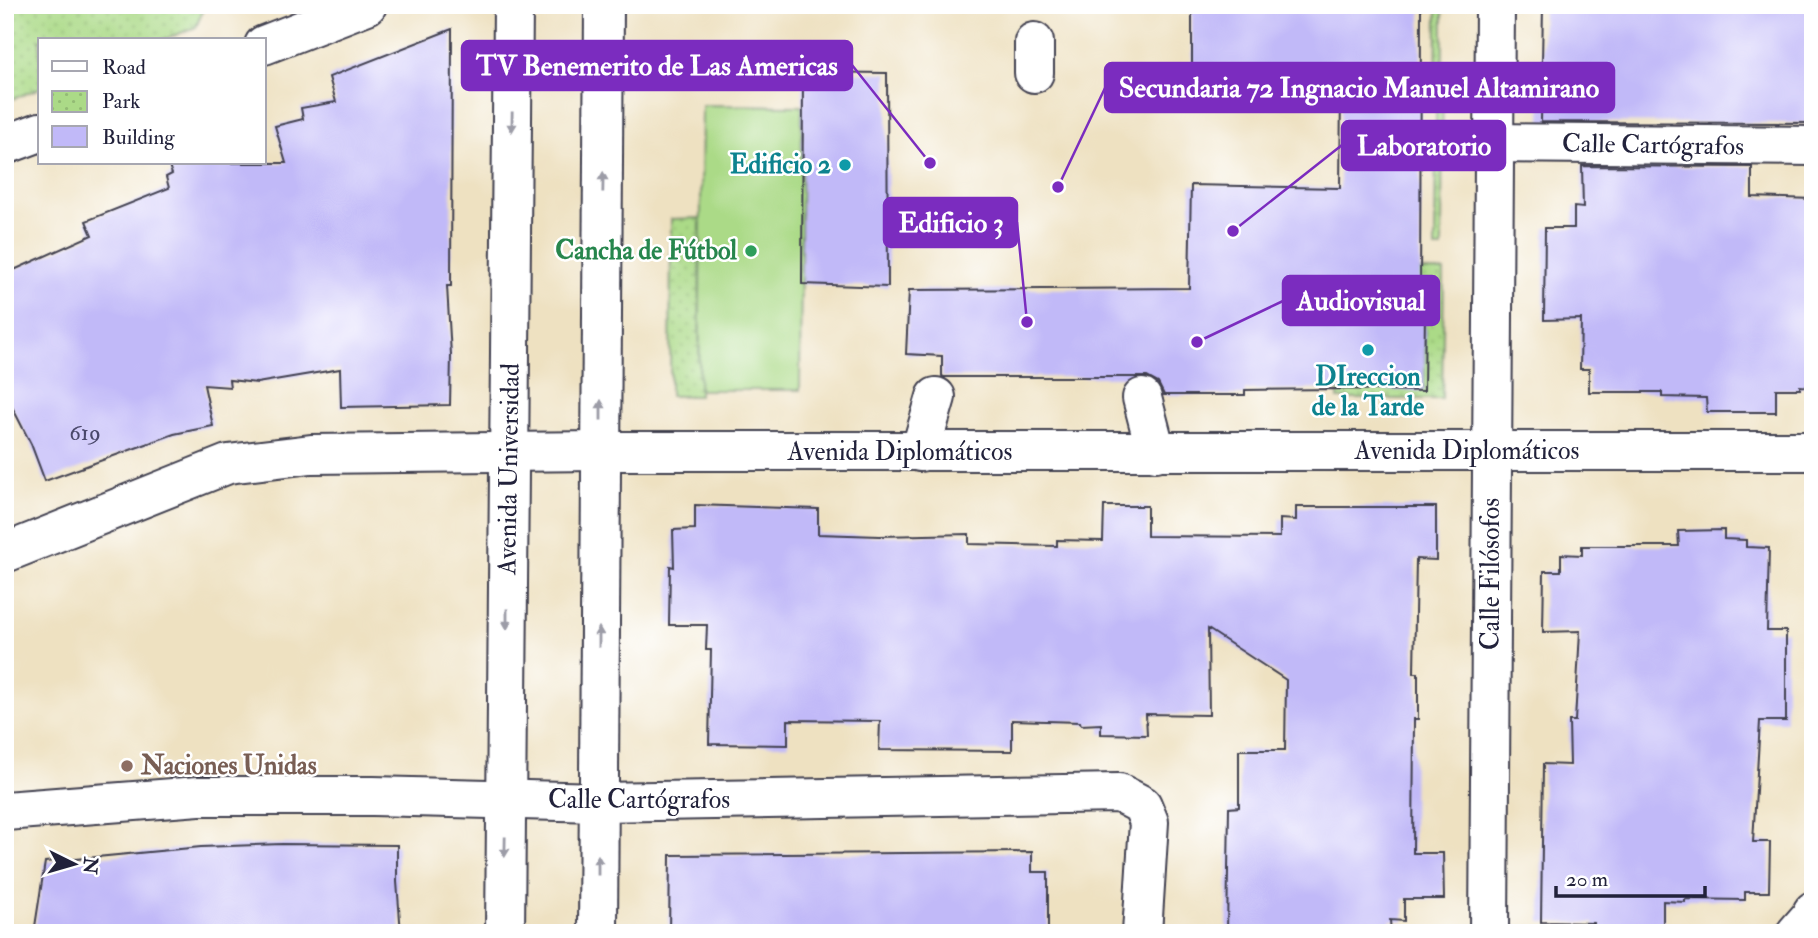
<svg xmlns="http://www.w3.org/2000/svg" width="1818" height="938" viewBox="0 0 1818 938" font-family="'IM FELL Double Pica',serif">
	<defs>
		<pattern id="park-dots" width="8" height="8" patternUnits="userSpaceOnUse" patternTransform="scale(1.75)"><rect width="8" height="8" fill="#abda87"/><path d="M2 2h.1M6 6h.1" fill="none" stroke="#93bb75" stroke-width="1.8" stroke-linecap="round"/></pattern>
	</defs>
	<rect width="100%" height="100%" fill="#fff"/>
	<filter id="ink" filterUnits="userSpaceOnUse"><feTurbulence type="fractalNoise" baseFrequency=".0143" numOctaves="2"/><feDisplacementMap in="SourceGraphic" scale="14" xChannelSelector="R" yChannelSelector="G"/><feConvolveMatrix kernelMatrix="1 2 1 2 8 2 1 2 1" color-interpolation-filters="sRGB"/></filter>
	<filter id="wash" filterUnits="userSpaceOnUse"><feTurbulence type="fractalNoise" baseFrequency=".00686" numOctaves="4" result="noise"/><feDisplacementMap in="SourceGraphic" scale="28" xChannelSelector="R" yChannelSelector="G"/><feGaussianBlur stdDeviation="1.57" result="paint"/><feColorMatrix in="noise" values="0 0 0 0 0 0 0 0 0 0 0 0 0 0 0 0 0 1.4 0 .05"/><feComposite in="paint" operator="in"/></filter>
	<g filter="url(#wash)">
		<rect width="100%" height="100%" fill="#eee1c1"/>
		<path fill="#abda87" stroke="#667e61" stroke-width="2" d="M702,105l100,1 -2,284h-101z"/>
		<g fill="url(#park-dots)" stroke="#667e61" stroke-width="2">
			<path d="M5,5h200l-9,22 -33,13h-123v48l-35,14z"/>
			<path d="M1437,5h6l-1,243h-7z"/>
			<path d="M700,218l-1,178h-29l1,-177z"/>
			<path d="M1341,271h103l-2,128h-104v-10l86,1 1,-80 -85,-1z"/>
		</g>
		<g id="blocks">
			<g fill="#c1b9f8">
				<path d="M1192,5h229l-1,305h5l-1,81 -86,-2 -93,1v5h-81l-6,-12 -11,-6h-203l-2,-1v-20l-36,-2 3,-64 280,-2 2,-103 149,3 1,-97h-149z"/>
				<path d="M1543,5h270v118l-272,-1z"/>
				<path d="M452,29l-1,257h-4l4,69 -1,50 -109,2 -1,-38 -83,14 -28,-3 1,7 -26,-2 9,41 -39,8 -129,47 -14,-37 -26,-51v-119l87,-39 -6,-14 83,-33 -3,-11 6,-3 -4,-11h118l-11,-37 28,-7 -2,-11 35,-6 -7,-25z"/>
				<path d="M803,72l84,1 1,214 -86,-3z"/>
				<path d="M1582,166l170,1v30l61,2v188l-13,-1v3h-24v23h-69l-1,-14 -44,-1v-5h-73v-23h-9l1,-50 -37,1 1,-92h29v-21l9,1z"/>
				<path d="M695,505l123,4v25l62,2 89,-2v10l88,2v-6l46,1 1,-35h43v30l133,1v-18l16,1v-13h140v53l-20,-1 -2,114h4v46h-4l-1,134h30l1,46h-40v22l-14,-1 1,13h-164l2,-125 10,-1v-57h46l1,-70 -78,-51 1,86 -63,-1 1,21 -46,-1v-10l-20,1 -1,-3 -68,-2v31l-133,-1 1,-29 -92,-1v25l-79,-1 2,-94h-5l1,-25h-38l1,-59 4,1 -1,-37 22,-1z"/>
				<path d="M1724,530v9l22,1v7l23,1 -2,83h19v90h-26l-7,121h17l-1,50h-24v8l-60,-1v3l-22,-1v32h-69v-10l-53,-1 2,-158 27,1 -1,-44h6l5,-90 -37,1 1,-61h17v-17l21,1v-9h97l-1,-15z"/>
				<path d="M282,844l115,1v37l4,51h-367l11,-71 156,-15z"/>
				<path d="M1032,852v20h16v61h-303l-25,-2v2h-51l1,-78z"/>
			</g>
		</g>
	</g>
	<g filter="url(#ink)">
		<use href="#blocks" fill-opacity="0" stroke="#413f4f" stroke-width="2"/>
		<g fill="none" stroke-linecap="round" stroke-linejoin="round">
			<g stroke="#413f4f" stroke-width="42">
				<g id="minor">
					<path d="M264,45l103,-40"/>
					<path d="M1034,73v-31"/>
					<path d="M1494,143l319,3"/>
					<path d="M5,145l35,-13"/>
					<path d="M1142,398l14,54"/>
					<path d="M920,452l16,-55"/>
					<path d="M5,553l223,-89 83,-10 289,-3h1213"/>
					<path d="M5,811l194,-15h174l226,6 520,-9 23,12 7,17 -7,111"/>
					<path d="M505,933l8,-928"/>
					<path d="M598,933l6,-928"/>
					<path d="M1489,933l6,-928"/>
					<path d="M1796,933l14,-16 3,-6"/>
				</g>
			</g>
			<use href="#minor" stroke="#fff" stroke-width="38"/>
		</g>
		<defs><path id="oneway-solid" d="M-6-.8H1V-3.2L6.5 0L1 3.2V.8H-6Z" transform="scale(1.75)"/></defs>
		<g fill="#9c9ca7">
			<use href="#oneway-solid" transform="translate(512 122) rotate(91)"/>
			<use href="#oneway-solid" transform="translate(603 182) rotate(-89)"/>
			<use href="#oneway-solid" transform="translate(601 410) rotate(-90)"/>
			<use href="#oneway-solid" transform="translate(507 619) rotate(90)"/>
			<use href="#oneway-solid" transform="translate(599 637) rotate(-90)"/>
			<use href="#oneway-solid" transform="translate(505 847) rotate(91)"/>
			<use href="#oneway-solid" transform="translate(598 865) rotate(-90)"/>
		</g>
	</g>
	<g fill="#0f9aa8" stroke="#fff" stroke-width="2.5">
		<circle cx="845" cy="165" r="7"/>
		<circle cx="1368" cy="350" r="7"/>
	</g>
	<circle fill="#2e9e5b" stroke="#fff" stroke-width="2.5" cx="751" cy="251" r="7"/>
	<circle fill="#8d6e63" stroke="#fff" stroke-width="2.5" cx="127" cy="766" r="7"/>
	<g text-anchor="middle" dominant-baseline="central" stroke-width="5" stroke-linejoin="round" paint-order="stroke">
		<g font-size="23" fill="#4a486a">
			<text x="85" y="432">619</text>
		</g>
		<g font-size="26" fill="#22223b" stroke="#fff">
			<text transform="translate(1653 145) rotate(1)">Calle Cartógrafos</text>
			<text x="1467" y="451">Avenida Diplomáticos</text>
			<text x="900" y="452">Avenida Diplomáticos</text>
			<text transform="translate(509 469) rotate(-89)">Avenida Universidad</text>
			<text transform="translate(1491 574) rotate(-90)">Calle Filósofos</text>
			<text x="639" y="800">Calle Cartógrafos</text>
		</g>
		<g font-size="26" font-weight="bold" fill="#0d838f" stroke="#fff" text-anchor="end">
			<text x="831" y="165">Edificio 2</text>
			<text x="1368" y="377" text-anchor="middle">DIreccion<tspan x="1368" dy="30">de la Tarde</tspan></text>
		</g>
		<g font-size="26" font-weight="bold" fill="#27864d" stroke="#fff" text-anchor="end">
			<text x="737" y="251">Cancha de Fútbol</text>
		</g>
		<g font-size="26" font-weight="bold" fill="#785e54" stroke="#fff" text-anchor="start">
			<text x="141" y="766">Naciones Unidas</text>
		</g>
	</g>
	<path fill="none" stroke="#7b2cbf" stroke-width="2.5" d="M930 163L852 65M1058 187L1105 88M1233 231L1342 145M1027 322L1017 222M1197 342L1283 301"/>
	<g fill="#7b2cbf" stroke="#fff" stroke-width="2.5">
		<circle cx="930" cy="163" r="7"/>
		<circle cx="1058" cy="187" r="7"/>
		<circle cx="1233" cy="231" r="7"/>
		<circle cx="1027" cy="322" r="7"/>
		<circle cx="1197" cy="342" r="7"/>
	</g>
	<g fill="#7b2cbf" stroke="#7b2cbf" stroke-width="2.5">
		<rect x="462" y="41" width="390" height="49" rx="7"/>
		<rect x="1105" y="63" width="509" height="49" rx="7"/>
		<rect x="1342" y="121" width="163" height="49" rx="7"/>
		<rect x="884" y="198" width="133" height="49" rx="7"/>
		<rect x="1283" y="276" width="156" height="49" rx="7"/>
	</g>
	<g font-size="28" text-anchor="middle" font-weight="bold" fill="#fff">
		<text x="657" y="75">TV Benemerito de Las Americas</text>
		<text x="1359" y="97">Secundaria 72 Ingnacio Manuel Altamirano</text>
		<text x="1424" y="155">Laboratorio</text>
		<text x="951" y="232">Edificio 3</text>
		<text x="1361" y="310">Audiovisual</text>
	</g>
	<rect width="1818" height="938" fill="none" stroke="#fff" stroke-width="28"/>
	<rect x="38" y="38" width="228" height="126" fill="#ffffff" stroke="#a7a7b1" stroke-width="2"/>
	<rect x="52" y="61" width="35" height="10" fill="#ffffff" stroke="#a7a7b1" stroke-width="2"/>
	<text x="102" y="74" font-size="21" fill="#22223b">Road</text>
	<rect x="52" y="91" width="35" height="21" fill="url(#park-dots)" stroke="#a7a7b1" stroke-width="2"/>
	<text x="102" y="108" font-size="21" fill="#22223b">Park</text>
	<rect x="52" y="126" width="35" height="21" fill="#c1b9f8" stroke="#a7a7b1" stroke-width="2"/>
	<text x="102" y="144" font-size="21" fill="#22223b">Building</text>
	<g transform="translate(74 864) rotate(95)" stroke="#ffffff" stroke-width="5" paint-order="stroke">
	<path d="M0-5L12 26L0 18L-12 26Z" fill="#22223b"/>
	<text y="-10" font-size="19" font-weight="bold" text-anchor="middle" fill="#22223b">N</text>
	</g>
	<path d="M1556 886v10h149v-10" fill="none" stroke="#22223b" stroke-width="3.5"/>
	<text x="1566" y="886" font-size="21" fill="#22223b" stroke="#ffffff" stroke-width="5" paint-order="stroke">20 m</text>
</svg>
